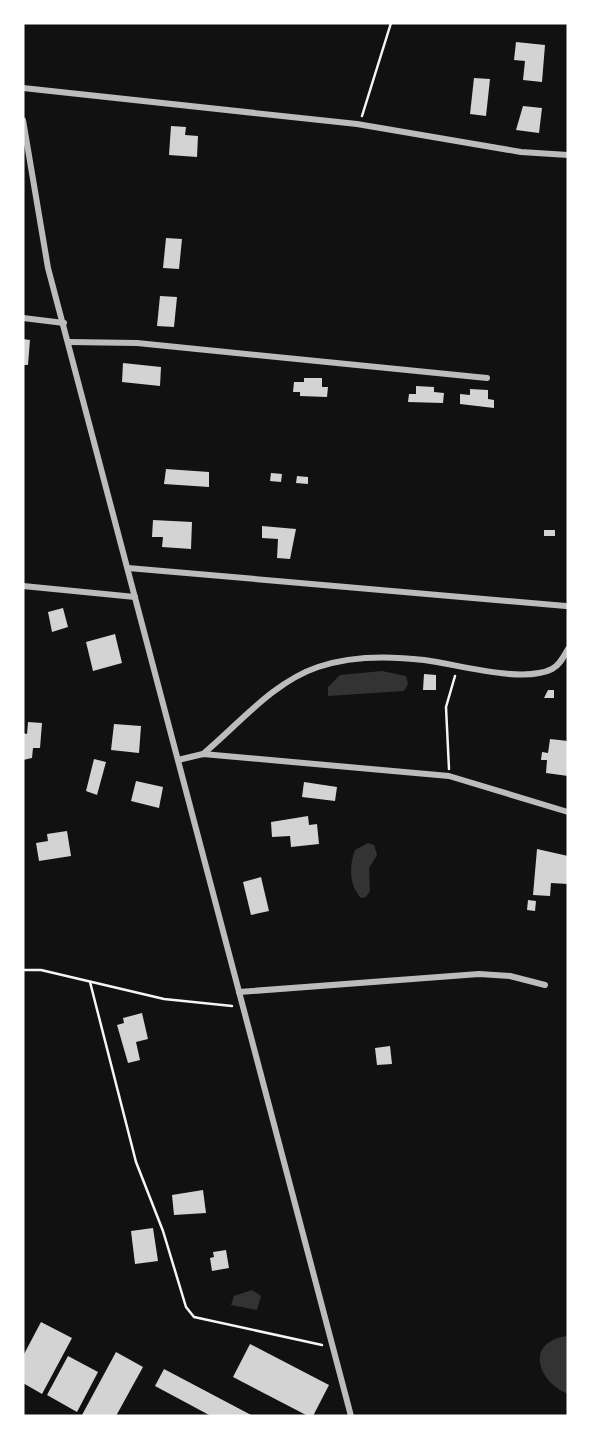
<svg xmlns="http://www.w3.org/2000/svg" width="591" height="1439" viewBox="0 0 591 1439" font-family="Bitter,serif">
	<rect width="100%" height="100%" fill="#111"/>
	<g fill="#333">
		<path d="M382,671l24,5 2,8 -4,7 -76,5v-9l12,-12z"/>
		<path d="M368,843l6,2 3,10 -8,13 1,23 -4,6 -5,1c-12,-13 -12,-32 -6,-48z"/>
		<path d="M252,1290l9,6 -4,14 -26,-5 3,-9z"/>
		<path d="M568,1336v58c-32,-13 -43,-53 0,-58z"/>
	</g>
	<g fill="#d3d3d3">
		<path d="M516,42l29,3 -3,37 -19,-2 2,-19 -11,-1z"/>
		<path d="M474,78l16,1 -4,37 -16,-2z"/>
		<path d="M523,106l19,2 -3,25 -23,-3z"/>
		<path d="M171,126l15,1 -1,8 13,1 -1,21 -28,-2z"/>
		<path d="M166,238l16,1 -3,30 -16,-1z"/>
		<path d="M160,296l17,1 -3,30 -17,-1z"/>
		<path d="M23,339l7,1 -2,25h-5z"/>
		<path d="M123,363l38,4 -1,19 -38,-4z"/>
		<path d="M304,378h18v9h6l-1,10 -27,-1v-4h-7l1,-10h10z"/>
		<path d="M416,386l18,1v5l10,1 -1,10 -35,-1 1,-8h7z"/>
		<path d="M470,389l18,1v9l6,1v8l-34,-4v-10l10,1z"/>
		<path d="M166,469l43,3v15l-45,-3z"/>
		<path d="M271,473l11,1 -1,8 -11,-1z"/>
		<path d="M297,476l11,1v7l-12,-1z"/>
		<path d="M153,520l39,2 -1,27 -29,-2 1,-10h-11z"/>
		<path d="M262,526l34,3 -6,30 -13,-1 1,-19 -16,-1z"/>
		<rect x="544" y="530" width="11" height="6"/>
		<path d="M63,608l5,19 -16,5 -4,-20z"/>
		<path d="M115,634l7,29 -29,8 -7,-29z"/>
		<path d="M424,674l12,1v15h-13z"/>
		<path d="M548,690h6v8h-10z"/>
		<path d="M28,722l14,1 -2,25h-7l-1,10 -9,2v-27l4,1z"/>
		<path d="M114,724l27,2 -2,27 -28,-3z"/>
		<path d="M550,739l18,2v35l-22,-3 1,-13h-6l1,-8 6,1z"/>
		<path d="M94,759l12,3 -9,33 -11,-4z"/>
		<path d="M136,781l27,6 -4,21 -28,-7z"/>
		<path d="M304,782l33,5 -2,14 -33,-4z"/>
		<path d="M308,816l1,9 8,-1 2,20 -28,3 -1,-11 -18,1 -1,-15z"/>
		<path d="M67,831l4,25 -32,5 -3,-18 12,-2 -1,-7z"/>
		<path d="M537,849l31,7v28l-17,-1 -1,13 -17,-1z"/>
		<path d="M261,877l8,34 -18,4 -8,-33z"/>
		<path d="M528,900l8,1 -1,10 -8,-1z"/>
		<path d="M142,1013l6,26 -12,3 4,18 -12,3 -11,-38 7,-2 -1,-5z"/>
		<path d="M390,1046l2,18 -15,1 -2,-17z"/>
		<path d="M203,1190l3,23 -32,2 -2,-20z"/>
		<path d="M153,1228l5,33 -23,3 -4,-33z"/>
		<path d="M226,1250l3,18 -17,3 -2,-13 4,-1 -1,-5z"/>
		<path d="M41,1322l31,16 -30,56 -19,-11v-27z"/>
		<path d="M250,1344l79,41 -16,31h-5l-75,-39z"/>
		<path d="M116,1352l27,15 -27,49h-32l-2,-1z"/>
		<path d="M68,1356l30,16 -21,40 -30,-17z"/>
		<path d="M164,1369l89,47h-42l-56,-30z"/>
	</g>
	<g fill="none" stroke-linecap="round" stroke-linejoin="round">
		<g stroke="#f5f5f5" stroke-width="2.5">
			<path d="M362,116l29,-93"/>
			<path d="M449,769l-3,-62 9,-31"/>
			<path d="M23,970h18l123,29 68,7"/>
			<path d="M90,982l46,180 27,69 23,76 8,10 128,28"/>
		</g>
		<g stroke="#bcbcbc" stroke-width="6">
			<path d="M23,88l334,36 164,28 47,3"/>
			<path d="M23,120l25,148 303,1148"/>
			<path d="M23,318l41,5"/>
			<path d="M69,342l68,1 350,35"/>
			<path d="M128,568l438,38"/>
			<path d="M23,586l112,11"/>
			<path d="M203,754c35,-29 70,-72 115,-87 32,-11 72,-11 106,-7 32,4 99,24 128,9 8,-4 12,-13 16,-20"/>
			<path d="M178,760l25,-6 246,22 119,36"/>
			<path d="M239,992l240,-18 31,2 35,9"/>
		</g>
	</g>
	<rect width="591" height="1439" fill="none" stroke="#ffffff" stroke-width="49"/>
</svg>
